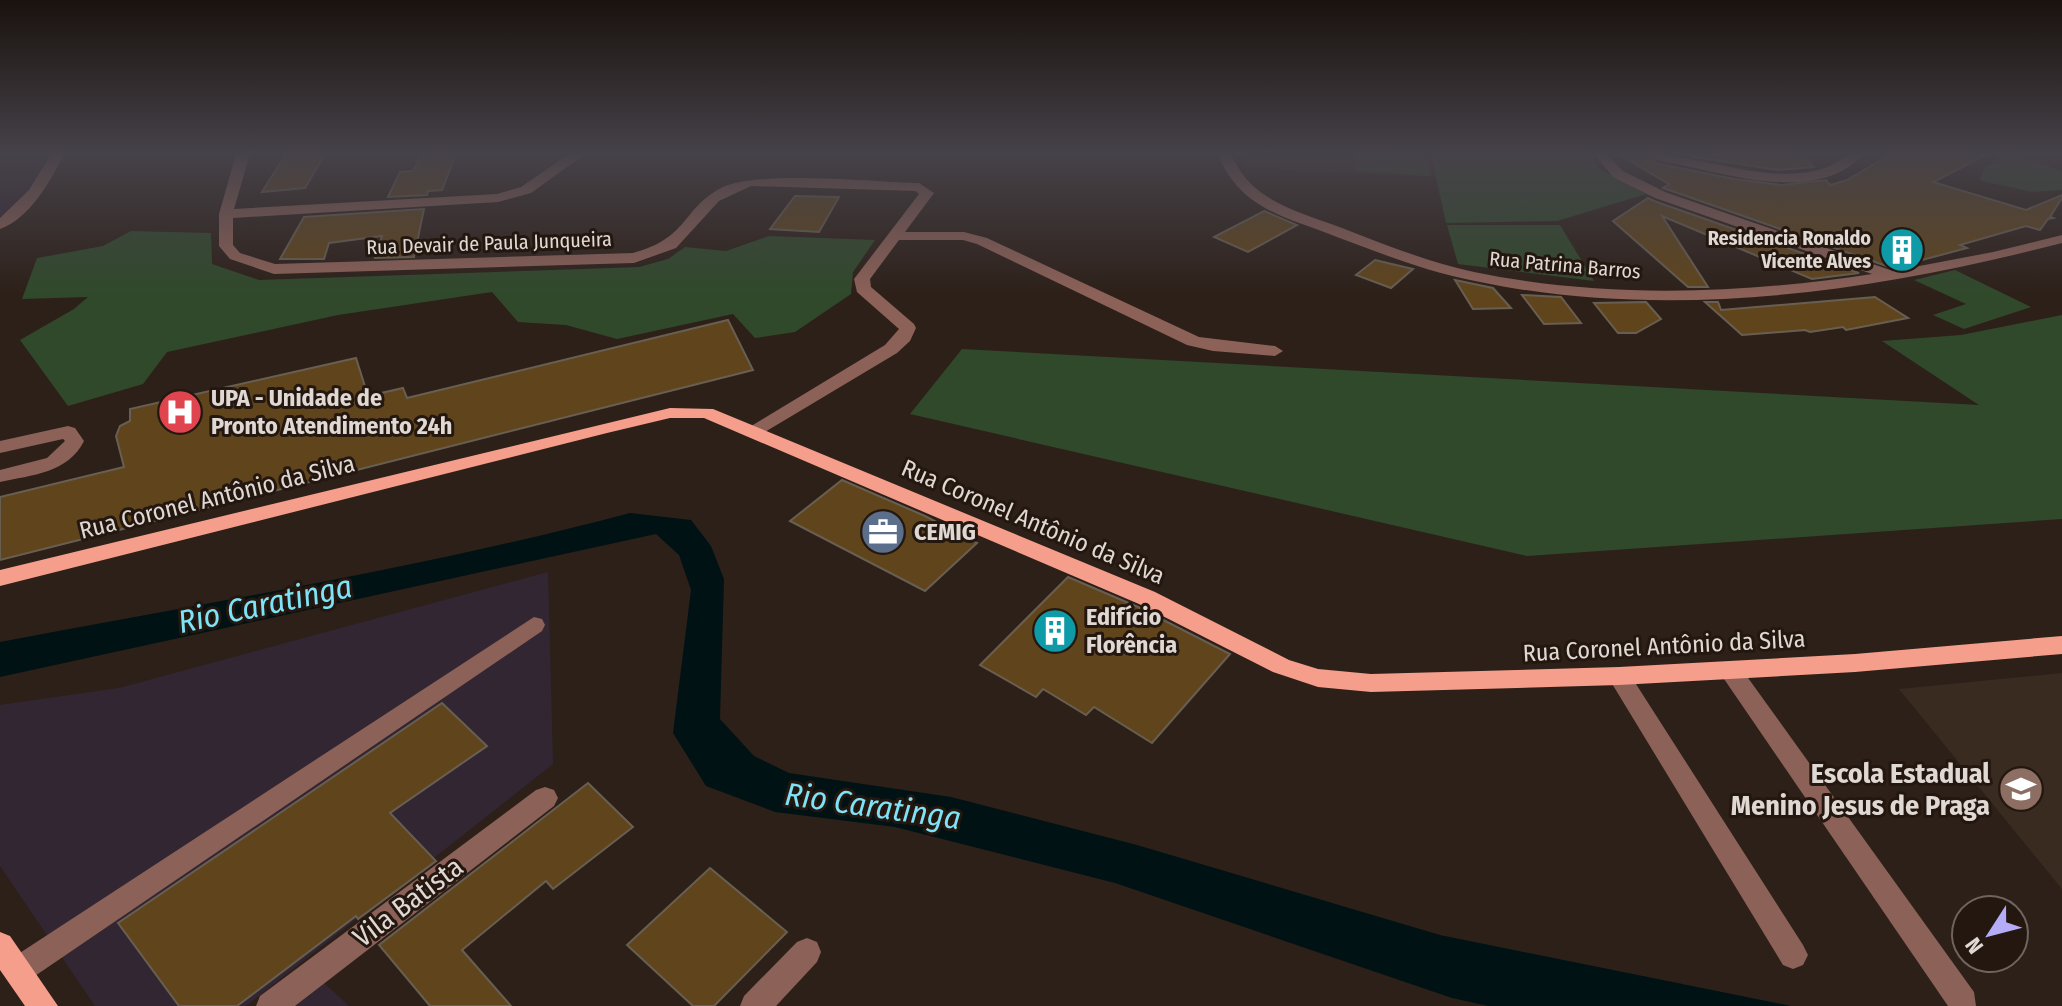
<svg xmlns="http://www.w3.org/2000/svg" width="2062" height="1006" viewBox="0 0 2062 1006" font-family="'Fira Sans Condensed',sans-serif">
	<rect width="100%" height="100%" fill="#2d2019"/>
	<g fill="#332633">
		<path d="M0,154h57l-11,26 -46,45z"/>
		<path d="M548,572l5,192 -307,242h-151l-95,-140v-161l119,-17z"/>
		<path d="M324,983l25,23h-53z"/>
	</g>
	<g fill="#392b20">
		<path d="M1244,154h185l6,23 -187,-9z"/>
		<path d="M2062,673v216l-163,-200z"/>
	</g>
	<g fill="#30492b">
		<path d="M1354,154l71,1 6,21 -73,-5z"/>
		<path d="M1431,154h160l7,14 48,26 -89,27 -111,2z"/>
		<path d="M1994,154h16l52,17v19l-30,2 -50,-11 -2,-2 5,-12 14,-8z"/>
		<path d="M1447,225h113l34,56 -136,-17z"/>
		<path d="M131,231l80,2 1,31 47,16 380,-13 29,-8 17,-12 41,4 43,-15 106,4 -22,32 -2,22 -56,38 -40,6 -22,-24 -116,25 -51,-14 -48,-3 -26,-30 -154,23 -171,37 -24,32 -75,22 -48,-66 54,-31 14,-12 -66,2 15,-41 66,-12z"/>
		<path d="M1955,270l76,37 -67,22 -31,-14 33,-11 -52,-24z"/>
		<path d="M2062,315v204l-535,37 -617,-142 52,-65 1017,56 -97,-64 79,-6z"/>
	</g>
	<path fill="#011215" d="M630,513l61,7 20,26 13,33 -4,140 34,37 35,17 162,24 186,48 303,90 351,71h-303l-36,-8 -337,-115 -220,-56 -120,-15 -69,-26 -33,-53 18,-143 -12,-35 -23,-21 -656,143v-35c210,-40 423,-74 630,-129z"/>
	<g fill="#60451c" stroke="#685f52" stroke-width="2">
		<path d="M286,154h39l-20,34 -43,4z"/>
		<path d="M422,154h34l-14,36 -14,1 -1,4 -39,2 12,-25 13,-1z"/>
		<path d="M1618,154h22l19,10 75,15 47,6 45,-5 4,5 17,-5 44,-26h97l-55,28 93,28 36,-15v3l-12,19 3,1 -5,1 -8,11 -14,-4 -66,19 7,3 -75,20 -226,-79 -3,-1 6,-4z"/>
		<path d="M1677,154h124l13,13 -37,3z"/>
		<path d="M795,196l44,1 -20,35 -49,-3z"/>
		<path d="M1648,198l6,3 205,72 -47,6 -150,-63 46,71h-20l-75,-66z"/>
		<path d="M424,209l-10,48 -39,1 7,-22 -53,7 -5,16h-44l24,-42z"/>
		<path d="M1264,211l33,14 -49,27 -34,-15z"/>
		<path d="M1375,260l38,9 -22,19 -35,-13z"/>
		<path d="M1455,280l38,8 18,20 -38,1z"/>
		<path d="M1522,295l39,2 20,26 -37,1z"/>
		<path d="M1875,297l33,21 -62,12 -3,-3 -33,5 -5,-2 -63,5 -37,-33h13l3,8z"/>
		<path d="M1646,302l15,17 -25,14h-18l-24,-30z"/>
		<path d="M728,320l25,50 -753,190v-63l124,-30 -8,-31 4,-10 10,-5v-12l226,-51 12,38 35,-8 4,10z"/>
		<path d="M842,480l83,36 52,27 -52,48 -135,-70z"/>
		<path d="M1068,577l70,30 92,47 -78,89 -58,-36 -8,8 -43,-26 -7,8 -56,-32z"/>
		<path d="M442,703l45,43 -97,67 46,48 -78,58 -2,-3 -119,90h-58l-61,-83z"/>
		<path d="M588,783l45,44 -80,62 -7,-8 -84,69 49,56h-81l-51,-61z"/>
		<path d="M710,868l77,64 -73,74h-21l-66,-61z"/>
	</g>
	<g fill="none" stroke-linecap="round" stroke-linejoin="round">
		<g fill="#8c6158" fill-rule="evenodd">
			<path d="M51,154h13c-13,27 -35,65 -64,75v-11l29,-28z"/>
			<path d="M236,154h14l-16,55 263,-15 24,-7 48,-33h16l-54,39 -33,9 -265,16v27l7,8 35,11 358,-11c55,-15 48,-42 86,-64 34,-20 155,-7 200,-6l15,10 -29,39h59l23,6 212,99 76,9 8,5 -8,5 -62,-5 -26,-6 -210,-101 -14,-4h-64l-29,39 1,8 43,37 2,4 -6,13 -13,12 -142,85 -9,-6 2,-4 137,-83 14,-16 -42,-37 -3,-13 65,-85 -3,-3 -165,-5 -32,15 -43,47 -42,15 -360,11 -44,-15 -11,-13v-32z"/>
			<path d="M1218,154h13c20,48 67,57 111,74 43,17 87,34 132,44 130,27 268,22 398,2l-217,-76 -42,-21 -19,-23h12l17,17 42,21 228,79 100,-19 69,-17v8c-189,49 -393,79 -587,38 -47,-9 -93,-27 -138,-44 -50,-20 -97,-27 -119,-83z"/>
			<path d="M1643,154c64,-1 152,45 206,0h15c-42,46 -120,25 -173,13 -14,-4 -36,-5 -48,-13z"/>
			<path d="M68,426l7,2 9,13c-16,32 -52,34 -84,41v-12l47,-12 18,-17 -2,-2 -63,14v-12z"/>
			<path d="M534,617l8,2 3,6 -3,6 -513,349 -10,4 -10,-4 -5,-10 5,-10z"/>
			<path d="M1730,661l8,3 236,328 2,14h-28l-226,-330 -4,-6 4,-6z"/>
			<path d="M1619,667l8,3 176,275 5,10 -5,10 -10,4 -10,-4 -172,-283 -4,-6 4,-6z"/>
			<path d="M545,787l9,3 4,8 -4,8 -259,200h-39l4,-10 276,-206z"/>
			<path d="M807,938l10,4 4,10 -4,10 -41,44h-36l4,-10 53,-54z"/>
		</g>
		<g fill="#f59e8b" fill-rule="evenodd">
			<path d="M670,408l43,1 442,183 134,68 29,9 53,5 248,-7 236,-13 207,-18v18l-207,18 -236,13 -248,7 -53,-5 -45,-15 -134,-68 -435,-186h-34l-63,15 -607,153v-16z"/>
			<path d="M0,932l10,4 48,70h-33l-25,-36z"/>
		</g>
	</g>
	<linearGradient id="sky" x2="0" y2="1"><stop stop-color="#19120e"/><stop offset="0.52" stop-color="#464249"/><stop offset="1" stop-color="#464249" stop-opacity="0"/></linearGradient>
	<rect width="2062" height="295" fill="url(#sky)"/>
	<defs>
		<g id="building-disc" transform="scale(2.3)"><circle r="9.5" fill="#0f9aa8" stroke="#231710"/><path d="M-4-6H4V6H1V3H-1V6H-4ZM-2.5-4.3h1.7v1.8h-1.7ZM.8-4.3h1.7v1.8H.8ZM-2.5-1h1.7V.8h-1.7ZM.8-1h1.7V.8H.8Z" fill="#fff"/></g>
		<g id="hospital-disc" transform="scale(2.3)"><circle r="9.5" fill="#e0444e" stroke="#231710"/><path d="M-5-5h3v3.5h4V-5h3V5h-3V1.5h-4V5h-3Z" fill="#fff"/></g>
		<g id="office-disc" transform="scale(2.3)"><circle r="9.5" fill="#5c6f8a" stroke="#231710"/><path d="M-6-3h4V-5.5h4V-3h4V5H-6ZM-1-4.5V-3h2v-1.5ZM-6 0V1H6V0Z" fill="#fff"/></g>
		<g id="school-disc" transform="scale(2.3)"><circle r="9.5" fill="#8d6e63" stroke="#231710"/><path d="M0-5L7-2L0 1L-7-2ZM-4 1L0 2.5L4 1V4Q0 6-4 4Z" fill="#fff"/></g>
	</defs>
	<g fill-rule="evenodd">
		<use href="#building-disc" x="1902" y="250"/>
		<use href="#hospital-disc" x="180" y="412"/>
		<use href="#office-disc" x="883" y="532"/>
		<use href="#building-disc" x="1055" y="631"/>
		<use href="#school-disc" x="2021" y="789"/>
	</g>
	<g text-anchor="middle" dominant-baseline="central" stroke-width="6" stroke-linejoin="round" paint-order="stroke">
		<g font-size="20" font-weight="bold" fill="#e0d8d3" stroke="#231710" text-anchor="end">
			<text x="1871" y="238">Residencia Ronaldo<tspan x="1871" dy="23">Vicente Alves</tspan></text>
		</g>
		<g font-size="20" fill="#e0d8d3" stroke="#231710">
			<text transform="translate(489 243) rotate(-2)">Rua Devair de Paula Junqueira</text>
			<text transform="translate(1565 265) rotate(5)">Rua Patrina Barros</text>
		</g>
		<g font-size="24" font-weight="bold" fill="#e0d8d3" stroke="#231710" text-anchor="start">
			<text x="211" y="398">UPA - Unidade de<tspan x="211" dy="28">Pronto Atendimento 24h</tspan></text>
			<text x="914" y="532">CEMIG</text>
			<text x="1086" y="617">Edifício<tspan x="1086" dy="28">Florência</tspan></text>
		</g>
		<g font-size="24" fill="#e0d8d3" stroke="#231710">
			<text transform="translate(217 497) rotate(-14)">Rua Coronel Antônio da Silva</text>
			<text transform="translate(1033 522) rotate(23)">Rua Coronel Antônio da Silva</text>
			<text transform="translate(1664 646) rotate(-3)">Rua Coronel Antônio da Silva</text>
		</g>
		<g font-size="28" font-weight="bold" fill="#e0d8d3" stroke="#231710" text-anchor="end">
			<text x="1990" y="773">Escola Estadual<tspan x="1990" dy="32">Menino Jesus de Praga</tspan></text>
		</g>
		<g font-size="28" fill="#e0d8d3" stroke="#231710">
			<text transform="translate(408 902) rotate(-37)">Vila Batista</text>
		</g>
		<g font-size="32" font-style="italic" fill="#7ee3f6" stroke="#231710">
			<text transform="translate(265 604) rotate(-12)">Rio Caratinga</text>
			<text transform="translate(873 806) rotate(8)">Rio Caratinga</text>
		</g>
	</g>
	<g transform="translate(1990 934) rotate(234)"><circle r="38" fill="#231710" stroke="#6f645e" stroke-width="2"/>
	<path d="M0-6L14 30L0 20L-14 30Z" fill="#b5acf8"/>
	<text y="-12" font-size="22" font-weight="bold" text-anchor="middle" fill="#e0d8d3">N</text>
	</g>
</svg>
